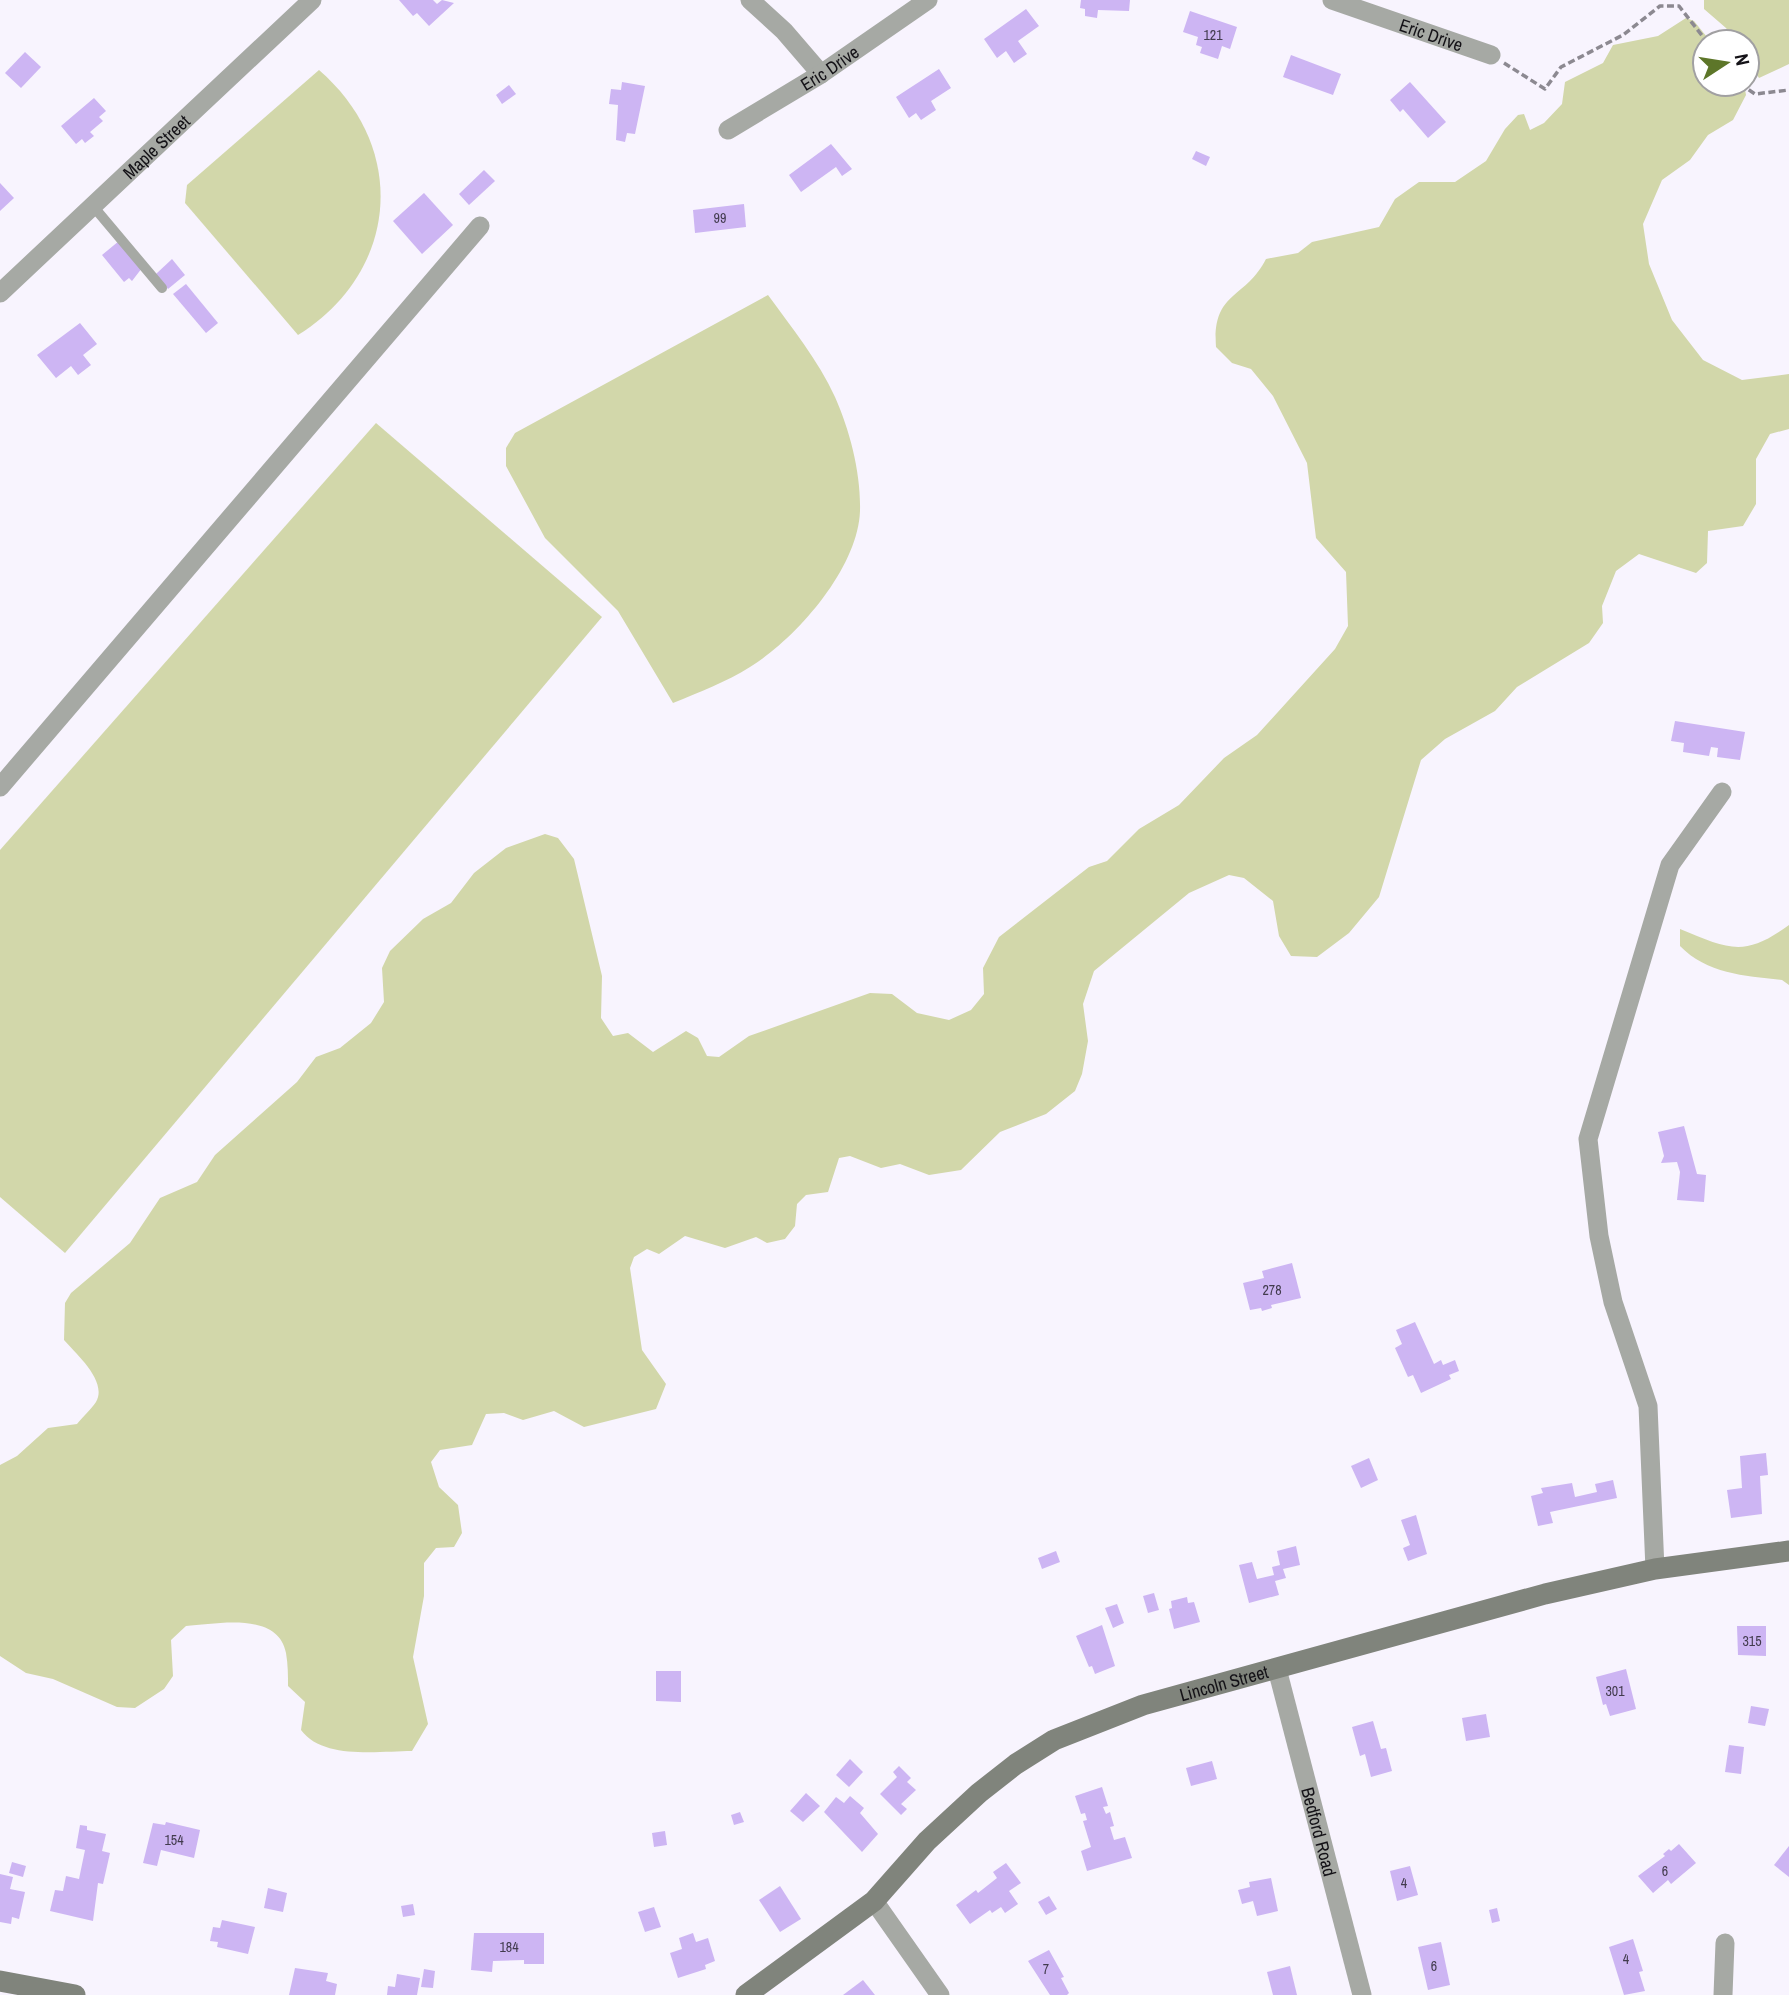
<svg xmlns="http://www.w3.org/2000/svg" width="1789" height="1995" viewBox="0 0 1789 1995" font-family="'Archivo Narrow',sans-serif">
	<rect width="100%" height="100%" fill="#f8f4fe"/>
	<g fill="#d2d7aa">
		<path d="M1704,0h85v64l-30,14 -12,-19v-17h-11l-10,-14 -22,-19z"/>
		<path d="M1686,18l8,3 17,21h-6v42h39l2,11 -13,25 -25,15 -18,25 -28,20 -19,44 6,40 23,56 31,40 39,20 47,-6v55l-19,5 -14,25v45l-13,22 -35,5 -1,32 -11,10 -57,-19 -23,17 -14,35 1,17 -14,20 -72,44 -22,24 -50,28 -24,21 -42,137 -30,36 -32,24 -26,-1 -12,-20 -6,-35 -29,-23 -15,-3 -40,18 -95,78 -11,33 5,37 -6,33 -7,17 -29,23 -46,18 -39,38 -32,5 -29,-11 -19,4 -31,-12 -11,2 -11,34 -22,3 -9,9 -2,22 -10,13 -18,4 -11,-6 -31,11 -40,-12 -26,18 -12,-5 -13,8 -4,11 12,82 24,34 -10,25 -72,18 -30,-16 -31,9 -19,-7 -18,1 -14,31 -32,5 -9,12 8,25 19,18 4,28 -8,14 -18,1 -12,15v33l-11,61 15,67 -16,27c-33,0 -89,9 -111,-21l4,-28 -17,-16c0,-10 0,-22 -2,-33 -8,-42 -69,-29 -100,-27l-15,14 2,36 -9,13 -29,19 -18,-1 -64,-28 -27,-6 -26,-17v-191l17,-9 31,-28 29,-4c6,-7 14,-15 19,-22 12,-21 -20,-48 -32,-62l1,-37 6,-10 59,-50 30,-45 37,-16 18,-27 82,-73 19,-25 24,-9 31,-25 13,-21 -2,-34 8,-17 33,-32 28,-16 23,-30 32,-25 39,-14 13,4 16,21 28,117 -1,42 12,18 15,-3 25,19 33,-21 12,7 9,18 12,1 30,-21 121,-43 22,1 25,19 32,7 22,-10 13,-16 -1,-26 16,-31 90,-70 18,-6 32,-32 40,-24 45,-47 33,-23 78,-86 13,-23 -2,-54 -30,-34 -9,-75 -34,-67 -22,-27 -19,-6 -16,-16c-4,-56 29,-47 50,-88l32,-6 14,-11 67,-15 16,-28 24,-17h36l31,-21 19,-32 13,-14 6,-1 6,16 14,-7 18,-19 3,-22 38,-19 10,-18 45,-9z"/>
		<path d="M319,70c90,78 80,202 -21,265l-113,-132 2,-18z"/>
		<path d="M768,295c24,33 50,65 67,102 15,34 26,76 25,114 -2,57 -63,127 -110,156 -24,15 -50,25 -77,36l-55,-92 -73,-73 -39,-72v-18l9,-15z"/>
		<path d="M376,423l226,194 -537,636 -65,-56v-347z"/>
		<path d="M1789,925v60l-7,-5c-36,-4 -75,-6 -102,-34v-17c49,20 64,29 109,-4z"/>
	</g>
	<g fill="#cdb5f3">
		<path d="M399,0h34l4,4 5,-4 12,3 -25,23 -12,-13 -4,3z"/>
		<path d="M1081,0h49l-1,11 -31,-1 -1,8 -12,-2v-7l-5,-1z"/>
		<path d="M1026,9l13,17 -21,15 9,13 -13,9 -8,-12 -9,7 -13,-19z"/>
		<path d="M1190,11l47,16 -7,22 -8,-3 -4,13 -18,-6 2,-6 -6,-2 2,-8 -15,-5z"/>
		<path d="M25,52l16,15 -20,21 -16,-15z"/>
		<path d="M1291,55l50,19 -8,21 -50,-18z"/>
		<path d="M939,69l12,19 -20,13 5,9 -15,10 -5,-7 -7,5 -13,-21z"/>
		<path d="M622,82l23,4 -10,48 -8,-1 -2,9 -9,-2 2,-35 -9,-1 2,-15 10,1z"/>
		<path d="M1410,82l36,40 -18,16 -25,-29 -3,3 -10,-12z"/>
		<path d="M509,85l7,9 -14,10 -6,-9z"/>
		<path d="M94,98l12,13 -7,6 4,4 -13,11 4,4 -9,7 -3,-4 -6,5 -15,-18z"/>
		<path d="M831,144l21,25 -10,7 -6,-9 -35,25 -12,-17z"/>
		<path d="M1196,151l14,6 -4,9 -14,-7z"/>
		<path d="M484,170l11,11 -26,24 -10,-11z"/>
		<path d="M0,183l14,15 -14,13z"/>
		<path d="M424,193l29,32 -31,29 -29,-33z"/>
		<path d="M744,204l2,23 -51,6 -2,-23z"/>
		<path d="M119,241l23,27 -10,13 -3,-3 -5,4 -22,-27z"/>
		<path d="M172,259l13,16 -17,14 -12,-15z"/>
		<path d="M186,284l32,39 -12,10 -33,-39z"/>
		<path d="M80,323l17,21 -14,11 8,10 -13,10 -7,-9 -15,12 -19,-23z"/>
		<path d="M1675,721l70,11 -5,28 -23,-3 1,-9 -7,-1 -2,9 -26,-4 1,-9 -13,-2z"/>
		<path d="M1684,1126l13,48 9,1 -2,27 -27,-2 3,-28 -3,-10 -16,1 3,-7 -6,-24z"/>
		<path d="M1292,1263l9,35 -30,7 1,3 -10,3 -1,-3 -11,2 -7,-27 21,-5 -2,-7z"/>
		<path d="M1415,1322l19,42 7,-4 2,5 12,-5 4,11 -10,4 2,4 -30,14 -8,-18 -5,2 -13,-29 7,-4 -6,-14z"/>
		<path d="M1766,1453l2,22 -8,1 2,38 -31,4 -4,-28 15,-2 -2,-32z"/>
		<path d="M1369,1458l9,22 -17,8 -10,-22z"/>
		<path d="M1613,1480l4,18 -67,14 3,11 -15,3 -7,-30 12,-3 -2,-5 31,-5 3,14 22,-5 -2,-8z"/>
		<path d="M1416,1515l11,39 -19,7 -5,-13 7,-3 -9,-25z"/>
		<path d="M1296,1546l4,19 -17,4 3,9 -11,3 4,14 -30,8 -10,-38 13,-3 5,17 17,-4 -2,-8 8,-2 -3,-14z"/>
		<path d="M1056,1551l4,11 -18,7 -4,-11z"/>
		<path d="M1154,1593l5,17 -11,3 -5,-17z"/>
		<path d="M1187,1597l1,6 6,-1 6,20 -26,7 -5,-20 3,-1 -1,-7z"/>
		<path d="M1117,1604l7,19 -11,5 -8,-20z"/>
		<path d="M1102,1625l13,41 -20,8 -3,-8 -3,1 -13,-31z"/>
		<path d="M1737,1626h29v30l-28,-1z"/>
		<path d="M1626,1669l10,40 -26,7 -4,-12 -3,1 -7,-28z"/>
		<path d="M656,1671h25v31l-25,-1z"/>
		<path d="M1751,1706l18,3 -4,17 -17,-3z"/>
		<path d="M1486,1714l4,23 -24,4 -4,-23z"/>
		<path d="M1373,1721l8,28 5,-1 6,23 -21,6 -6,-23 -5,2 -8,-29z"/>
		<path d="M1729,1745l15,2 -3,27 -16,-2z"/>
		<path d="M850,1759l13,13 -14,15 -13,-12z"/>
		<path d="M1212,1761l5,18 -26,7 -5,-18z"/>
		<path d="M899,1766l12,12 -4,4 9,8 -15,14 6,5 -6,6 -21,-21 17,-17 -4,-5z"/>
		<path d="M1102,1787l6,19 -5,1 3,7 4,-2 4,14 -4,1 4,13 11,-3 7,21 -45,13 -6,-20 10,-4 -8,-26 4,-1 -2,-7 -4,1 -6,-18z"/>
		<path d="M806,1793l14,13 -17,16 -13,-11z"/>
		<path d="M850,1796l14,12 -4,5 18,21 -16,18 -38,-40 12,-15 8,6z"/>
		<path d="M740,1812l4,10 -10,3 -3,-10z"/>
		<path d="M166,1822l34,8 -6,28 -33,-8 -4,16 -14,-3 10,-40 12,2z"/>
		<path d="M80,1825l7,1v4l19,4 -4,17 8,2 -7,31 -5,-1 -5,38 -43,-10 5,-21 8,1 3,-15 13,3 6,-29 -9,-2z"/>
		<path d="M665,1831l2,14 -13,2 -2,-14z"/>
		<path d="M1679,1844l17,19 -25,21 -3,-4 -15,13 -15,-17 27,-20 -2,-2 6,-5 2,2z"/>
		<path d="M1789,1846v31l-15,-12z"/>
		<path d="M12,1862l14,4 -3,11 -14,-4z"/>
		<path d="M1006,1863l15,20 -12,8 9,13 -13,9 -4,-6 -9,6 -2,-3 -20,14 -14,-19 20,-15 2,3 19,-15 -4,-6z"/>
		<path d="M1410,1866l8,29 -21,6 -7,-30z"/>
		<path d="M0,1874l13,3 -3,12 15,3 -6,27 -7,-2 -1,7 -11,-2z"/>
		<path d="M1271,1878l7,33 -21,5 -4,-15 -11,3 -4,-14 12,-3 -1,-5z"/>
		<path d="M780,1886l21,33 -21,13 -21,-32z"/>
		<path d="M268,1888l19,5 -4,19 -19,-4z"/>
		<path d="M1049,1896l8,13 -11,6 -8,-13z"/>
		<path d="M413,1904l2,11 -12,2 -2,-11z"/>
		<path d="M654,1907l7,20 -16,5 -7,-20z"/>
		<path d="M1497,1908l3,13 -8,2 -3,-13z"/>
		<path d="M222,1920l33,7 -7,27 -31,-7 1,-5 -8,-1 3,-14 7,1z"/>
		<path d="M474,1933h70v31h-20v-4l-31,1 -1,11 -21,-2z"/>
		<path d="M693,1933l3,9 12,-4 7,23 -10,4 1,4 -28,9 -8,-25 12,-4 -3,-11z"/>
		<path d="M1633,1939l10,32 -4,1 6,19 -21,4 -15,-48z"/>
		<path d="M1441,1942l9,43 -22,5 -10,-43z"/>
		<path d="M1049,1950l15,27 -3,1 8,15 -2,2h-17l-22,-34z"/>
		<path d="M1290,1966l7,29h-24l-6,-23z"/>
		<path d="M295,1968l33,5 -2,8 11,3 -2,11h-46z"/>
		<path d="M424,1969l11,2 -2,17 -12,-1z"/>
		<path d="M397,1974l23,4 -3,17h-30l1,-9 7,1z"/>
		<path d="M863,1980l12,15h-32z"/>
	</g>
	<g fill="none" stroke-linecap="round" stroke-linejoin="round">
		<g stroke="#8c8991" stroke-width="3.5" stroke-dasharray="7 3.5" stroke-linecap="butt">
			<path d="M1504,63l41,26 16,-22 62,-32 37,-29h19l28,36"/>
			<path d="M1740,84l15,10 34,-4"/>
		</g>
		<path stroke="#a6a9a4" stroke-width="10" d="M93,206l69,82"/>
		<g stroke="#a6a9a4" stroke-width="19">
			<path d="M750,0l34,31 37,43"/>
			<path id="s1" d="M1332,0l159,55"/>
			<path id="s2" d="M728,130l93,-56 107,-74"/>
			<path id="s3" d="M0,293l312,-293"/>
			<path d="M0,787l480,-561"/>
			<path d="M1655,1569l-7,-163 -35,-104 -14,-66 -11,-97 82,-274 52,-73"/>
			<path id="s4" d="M1277,1669l85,326"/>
			<path d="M874,1901l66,94"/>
			<path d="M1723,1995l2,-52"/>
		</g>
		<g stroke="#80847c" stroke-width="21">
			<path d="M0,1981l75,14"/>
			<path id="s5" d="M746,1995l128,-94 53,-60 52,-48 37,-29 38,-24 89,-35 402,-111 110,-25 134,-18"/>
		</g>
	</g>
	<g text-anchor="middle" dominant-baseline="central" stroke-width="5" stroke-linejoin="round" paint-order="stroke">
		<g font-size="14" fill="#423b4e">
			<text x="1213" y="35">121</text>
			<text x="720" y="218">99</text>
			<text x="1272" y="1290">278</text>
			<text x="1752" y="1641">315</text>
			<text x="1615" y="1691">301</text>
			<text x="174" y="1840">154</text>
			<text x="1665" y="1871">6</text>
			<text x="1404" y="1883">4</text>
			<text x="509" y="1947">184</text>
			<text x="1626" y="1959">4</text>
			<text x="1434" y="1966">6</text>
			<text x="1046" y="1969">7</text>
		</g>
		<g font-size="18" fill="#141217" stroke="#fff">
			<text stroke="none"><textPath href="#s1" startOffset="105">Eric Drive</textPath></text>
			<text stroke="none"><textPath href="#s2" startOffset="119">Eric Drive</textPath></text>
			<text stroke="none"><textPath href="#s3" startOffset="214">Maple Street</textPath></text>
			<text stroke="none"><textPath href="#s5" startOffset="581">Lincoln Street</textPath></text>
			<text stroke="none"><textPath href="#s4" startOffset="168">Bedford Road</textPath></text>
		</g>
	</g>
	<g transform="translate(1726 63) rotate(78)"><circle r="33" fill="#ffffff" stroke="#a1a0a2" stroke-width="2"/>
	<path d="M0-5L12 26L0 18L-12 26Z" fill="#5d7629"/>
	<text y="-10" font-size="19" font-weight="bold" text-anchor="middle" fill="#141217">N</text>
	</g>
</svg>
